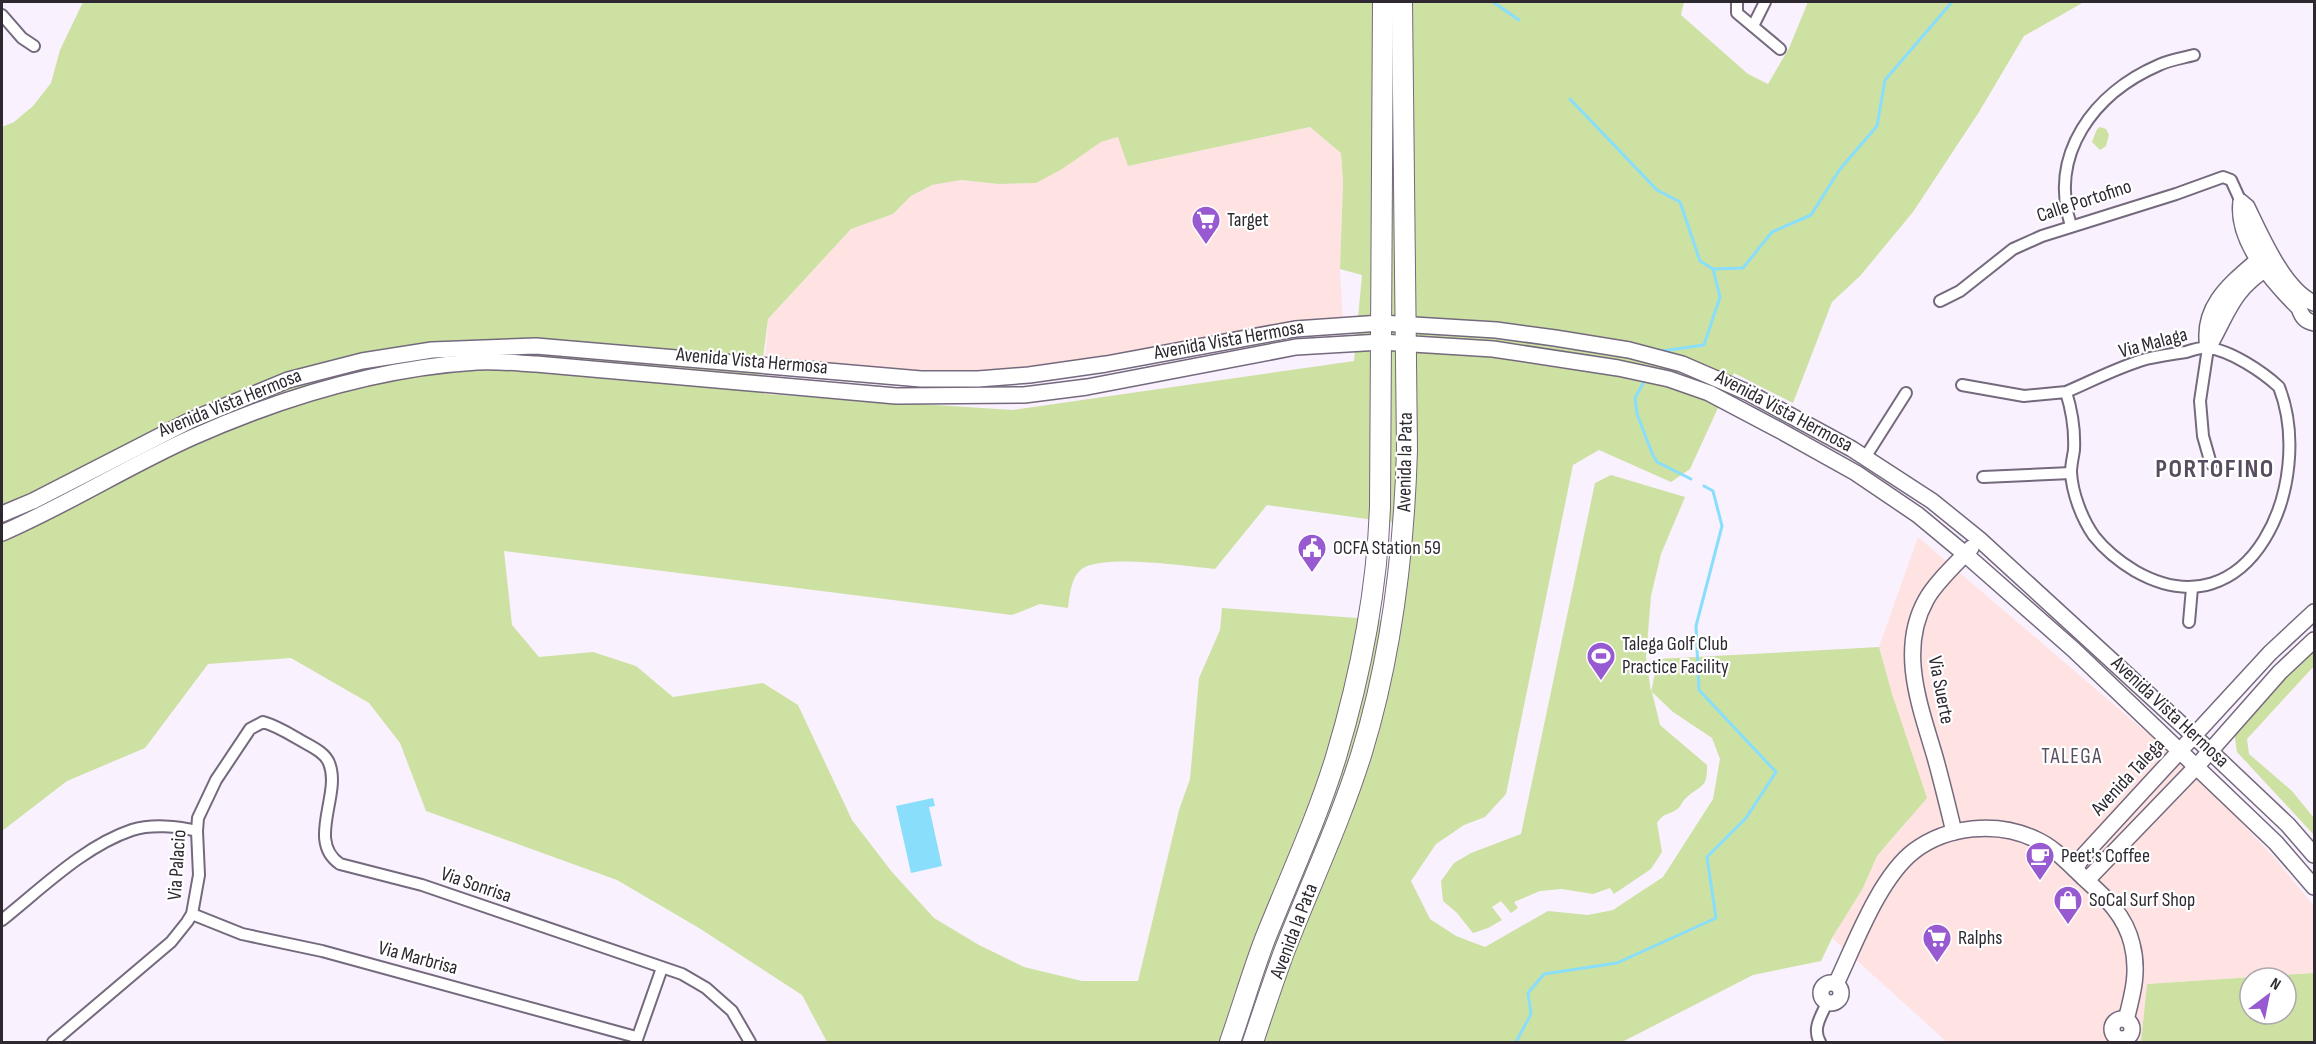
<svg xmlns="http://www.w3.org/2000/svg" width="2316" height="1044" viewBox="0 0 2316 1044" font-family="'Sofia Sans Condensed',sans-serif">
	<rect width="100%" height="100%" fill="#f9f1fe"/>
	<g fill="#fee3e2">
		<path d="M1310,127l31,26 2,29 -3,87 3,54 -254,39 -165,12 -159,-12 3,-43 83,-90 42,-15 18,-18 21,-11 29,-5 38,4 37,-1 65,-41 18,-5 9,29z"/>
		<path d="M1918,537l278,238 78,82 40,49v67l-167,11 -6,58h-40l-2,-2 -3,2h-149l-115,-104 31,-50 14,-32 31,-35 -15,-124 -14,-50z"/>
	</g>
	<g fill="#cde1a2" fill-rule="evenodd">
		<path d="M83,2h1601l-3,13 67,59 20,10 21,-36 19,-46h276l-60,34 -45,76 -66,100 -53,64 -28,26 -39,101 -59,-30 -44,96 -19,13 -72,-32 -26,15 -67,329 -21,23 -21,8 -28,19 -25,37 19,38 26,17 29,11 63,-36 40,4 25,-5 50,-33 50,-78 7,-40 -8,-21 -39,-26 -21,-20 8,33 47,40c1,25 -8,20 -22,34 -3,3 -5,9 -9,11 -10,6 -11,2 -19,13l5,29 -11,17 -37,25 -4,-6 -17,6 -31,-5 -22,2 -26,11 4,6 -7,5 -10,-12 -9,6 10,13 -14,8 -15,5 -16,-20 -14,-12 -2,-20 13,-18 17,-10 50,-19 74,-351 16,-8 74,22 -24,57 -10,42 -5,61 5,35 7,-33 221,-12 14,50 34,101 -50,58 -14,32 -31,50 -11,23 -68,14 -131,67h-795l-25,-47 -103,-67 -82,-48 -191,-69 -26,-68 -31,-40 -78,-45 -83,6 -63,84 -78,33 -65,50v-704l12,-5 19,-16 18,-23 9,-33zM1310,127l31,26 2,29 -3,87 22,6 -8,86 -341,49 -248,-16 -4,-20 7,-55 83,-90 42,-15 18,-18 21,-11 29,-5 38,4 37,-1 26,-14 39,-27 17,-5 10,29zM1267,505l143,20 -13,96 -175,-13 -2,22 -21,48 -9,101 -11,31 -41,171h-56l-58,-14 -45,-22 -45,-27 -42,-46 -40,-52 -54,-115 -35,-22 -90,14 -37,-31 -43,-14 -54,5 -27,-32 -8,-74 508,64 28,-11 28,4c2,-14 3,-34 17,-41 26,-12 99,-1 130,2z"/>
		<path d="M2100,127l6,2 3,6 -3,11 -6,4 -8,-8 5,-13z"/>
		<path d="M2314,649v17l-67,73 2,15 43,37 22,27v17l-77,-83 -3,-20z"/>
		<path d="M2314,973v69h-173l6,-58zM2250,978h36v36h-36z"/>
	</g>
	<path fill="#88defb" d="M933,798l2,8 -6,1 13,59 -31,7 -15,-67z"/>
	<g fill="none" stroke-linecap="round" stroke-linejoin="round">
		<g stroke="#88defb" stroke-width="3">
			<path d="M1493,2l26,18"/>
			<path d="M1570,99l87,91 23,12 20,59 13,8"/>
			<path d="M1661,354l1,-3 42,-6 16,-48 -7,-28 30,-1 29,-36 39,-17 29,-46 37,-43 8,-46 67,-78"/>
			<path d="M1645,380l-10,18 2,16 15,39 5,9 34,17"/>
			<path d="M1516,1042l15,-28 -3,-21 16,-19 73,-11 99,-45 -9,-61 39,-39 30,-46 -77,-82 -3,-64 26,-100 -9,-35 -9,-5"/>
		</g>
		<g stroke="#75697d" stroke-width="14">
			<g id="street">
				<path d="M1737,2v11l43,36"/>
				<path d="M2,15l20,23 12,8"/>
				<path d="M1753,26l12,-24"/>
				<path d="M2071,226c-23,-72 23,-133 88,-161 10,-5 24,-7 35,-10"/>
				<path d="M1940,301l20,-10 53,-42 29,-13 134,-42 47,-17 8,3 10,22"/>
				<path d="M2208,348l-8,53 3,35 8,28"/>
				<path d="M1962,385l62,11 42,-4c6,19 9,38 8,58 -1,7 -3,15 -3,22 1,21 11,47 23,64 11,14 26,26 41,35 116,66 181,-89 144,-184 -16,-15 -49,-37 -71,-39 -7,-1 -16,2 -22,4 -14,2 -27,4 -40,7 -28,8 -54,22 -80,33"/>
				<path d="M1866,456l40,-63"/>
				<path d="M1983,477l88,-4"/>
				<path d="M2189,622l3,-34"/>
				<path d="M192,914l50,20 80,17 314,86"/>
				<path d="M2,920c39,-31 82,-74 130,-90 19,-6 46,-4 65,1"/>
				<path d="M53,1042l118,-100 16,-20 5,-8 7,-39 -2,-44 1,-13 18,-38 34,-51 13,-7c14,4 25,11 37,18 10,6 25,12 29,23 13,31 -23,78 11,101l82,21 260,89 24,14 26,23 18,31"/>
				<path d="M636,1042l26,-74"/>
				<path d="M1820,1042c-8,-13 1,-26 7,-39"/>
			</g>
		</g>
		<g stroke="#75697d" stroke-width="18">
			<g id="secondary">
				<path d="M2241,202c-5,39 32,80 58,106 3,9 6,13 15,15"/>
				<path d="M2241,202l6,5c14,29 37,83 67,96"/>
				<path d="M2208,348c-8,-45 28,-68 58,-95"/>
				<path d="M2208,348c21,-37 23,-57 62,-82"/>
				<path d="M2,514l31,-13 158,-81 97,-40 74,-19 70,-11 104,-4 385,33h57l51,-4 77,-11 189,-35 86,-6 115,7 59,8 74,12 53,14 67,29 103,56 80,52 47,38 215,197 94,89 26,30"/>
				<path d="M2,533c65,-28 126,-67 191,-96 90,-40 186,-69 284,-75 20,-1 40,1 59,2l360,32 128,-1 63,-8 209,-40 85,-5 112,7 125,19 51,11 40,14 72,38 75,42 62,42 47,39 109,96 202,193 38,44"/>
				<path d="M1954,832c-6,-25 -12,-50 -19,-75 -15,-51 -37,-107 -9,-157 9,-17 31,-37 45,-52"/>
				<path d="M2075,869l9,-14 186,-202 44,-41"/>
				<path d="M2087,880l110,-114 83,-94 34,-32"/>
				<circle cx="1831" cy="993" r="10"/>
				<path d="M1836,984c19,-40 43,-106 78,-133 33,-25 83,-30 121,-12 19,8 35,26 50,40 21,19 40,36 47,65 7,27 1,49 -6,76"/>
				<circle cx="2122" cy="1029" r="10"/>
			</g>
		</g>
		<g stroke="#75697d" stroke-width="22">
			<g id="highway">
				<path d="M1230,1042c12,-34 22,-69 35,-103 24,-60 52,-120 71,-182 24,-80 41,-165 44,-250l3,-505"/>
				<path d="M1253,1042c10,-30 20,-60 31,-90 26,-67 57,-132 78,-200 30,-98 42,-200 45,-302l-5,-448"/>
			</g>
		</g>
		<use href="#street" stroke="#fff" stroke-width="10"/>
		<use href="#secondary" stroke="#fff" stroke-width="15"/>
		<use href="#highway" stroke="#fff" stroke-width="20"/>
	</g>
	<defs>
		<g id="supermarket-pin" transform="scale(1.5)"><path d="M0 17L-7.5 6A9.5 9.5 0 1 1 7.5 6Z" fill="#985ad1" stroke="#fff"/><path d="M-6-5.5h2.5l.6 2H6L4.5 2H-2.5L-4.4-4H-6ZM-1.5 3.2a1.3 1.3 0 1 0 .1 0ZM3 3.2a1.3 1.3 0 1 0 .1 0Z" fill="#fff"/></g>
		<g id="civic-pin" transform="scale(1.5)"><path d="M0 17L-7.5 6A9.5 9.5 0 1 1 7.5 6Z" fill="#985ad1" stroke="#fff"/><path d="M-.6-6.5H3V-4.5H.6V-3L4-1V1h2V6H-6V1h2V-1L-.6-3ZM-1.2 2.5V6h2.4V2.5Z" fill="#fff"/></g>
		<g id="stadium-pin" transform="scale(1.5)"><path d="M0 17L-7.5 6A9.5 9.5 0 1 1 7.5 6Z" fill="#985ad1" stroke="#fff"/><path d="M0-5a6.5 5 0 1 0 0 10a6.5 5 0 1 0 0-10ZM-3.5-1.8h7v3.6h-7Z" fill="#fff"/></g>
		<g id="cafe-pin" transform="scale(1.5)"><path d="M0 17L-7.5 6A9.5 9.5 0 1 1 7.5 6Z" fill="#985ad1" stroke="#fff"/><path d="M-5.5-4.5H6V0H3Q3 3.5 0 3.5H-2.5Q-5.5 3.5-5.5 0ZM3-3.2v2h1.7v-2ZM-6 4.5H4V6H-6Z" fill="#fff"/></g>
		<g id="shop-pin" transform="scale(1.5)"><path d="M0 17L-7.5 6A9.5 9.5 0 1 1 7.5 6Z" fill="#985ad1" stroke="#fff"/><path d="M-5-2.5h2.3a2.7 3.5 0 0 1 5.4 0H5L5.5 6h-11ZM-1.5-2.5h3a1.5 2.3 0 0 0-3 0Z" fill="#fff"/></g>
	</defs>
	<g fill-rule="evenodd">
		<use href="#supermarket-pin" x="1206" y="220"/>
		<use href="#civic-pin" x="1312" y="548"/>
		<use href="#stadium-pin" x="1601" y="656"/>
		<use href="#cafe-pin" x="2040" y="856"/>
		<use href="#shop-pin" x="2068" y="900"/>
		<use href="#supermarket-pin" x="1937" y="938"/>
	</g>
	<g text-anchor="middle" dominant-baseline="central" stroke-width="4.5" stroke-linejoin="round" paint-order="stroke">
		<g font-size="20" fill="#2e2931" stroke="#fff">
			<text transform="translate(2084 201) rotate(-18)">Calle Portofino</text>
			<text transform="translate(1229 340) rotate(-10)">Avenida Vista Hermosa</text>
			<text transform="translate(2153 343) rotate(-15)">Via Malaga</text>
			<text transform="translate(752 361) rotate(5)">Avenida Vista Hermosa</text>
			<text transform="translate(230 403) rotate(-22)">Avenida Vista Hermosa</text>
			<text transform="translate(1784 411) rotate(28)">Avenida Vista Hermosa</text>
			<text transform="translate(1405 462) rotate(-89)">Avenida la Pata</text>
			<text transform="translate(1941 690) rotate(79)">Via Suerte</text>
			<text transform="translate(2170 712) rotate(43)">Avenida Vista Hermosa</text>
			<text transform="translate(2128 777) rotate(-47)">Avenida Talega</text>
			<text transform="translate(177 865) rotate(-86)">Via Palacio</text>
			<text transform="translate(476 885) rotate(19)">Via Sonrisa</text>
			<text transform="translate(1294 931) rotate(-69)">Avenida la Pata</text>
			<text transform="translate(418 958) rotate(15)">Via Marbrisa</text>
		</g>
		<g font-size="20" fill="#2e2931" stroke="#fff" text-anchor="start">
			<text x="1227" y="220">Target</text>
			<text x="1333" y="548">OCFA Station 59</text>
			<text x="1622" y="644">Talega Golf Club<tspan x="1622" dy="23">Practice Facility</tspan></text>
			<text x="2061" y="856">Peet's Coffee</text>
			<text x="2089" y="900">SoCal Surf Shop</text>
			<text x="1958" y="938">Ralphs</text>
		</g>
		<g font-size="21" letter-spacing="1.5" fill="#584d60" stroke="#fff">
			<text x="2072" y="756">TALEGA</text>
		</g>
		<g font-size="26" font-weight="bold" letter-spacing="1.5" fill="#584d60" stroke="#fff">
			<text x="2215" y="469">PORTOFINO</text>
		</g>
	</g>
	<rect width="2316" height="1044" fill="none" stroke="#2e2931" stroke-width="6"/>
	<g transform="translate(2268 996) rotate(32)"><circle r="28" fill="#ffffff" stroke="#aba9ad" stroke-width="1.5"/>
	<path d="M0-4.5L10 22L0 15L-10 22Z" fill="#985ad1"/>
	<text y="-9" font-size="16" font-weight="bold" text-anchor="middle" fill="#2e2931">N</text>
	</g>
</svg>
